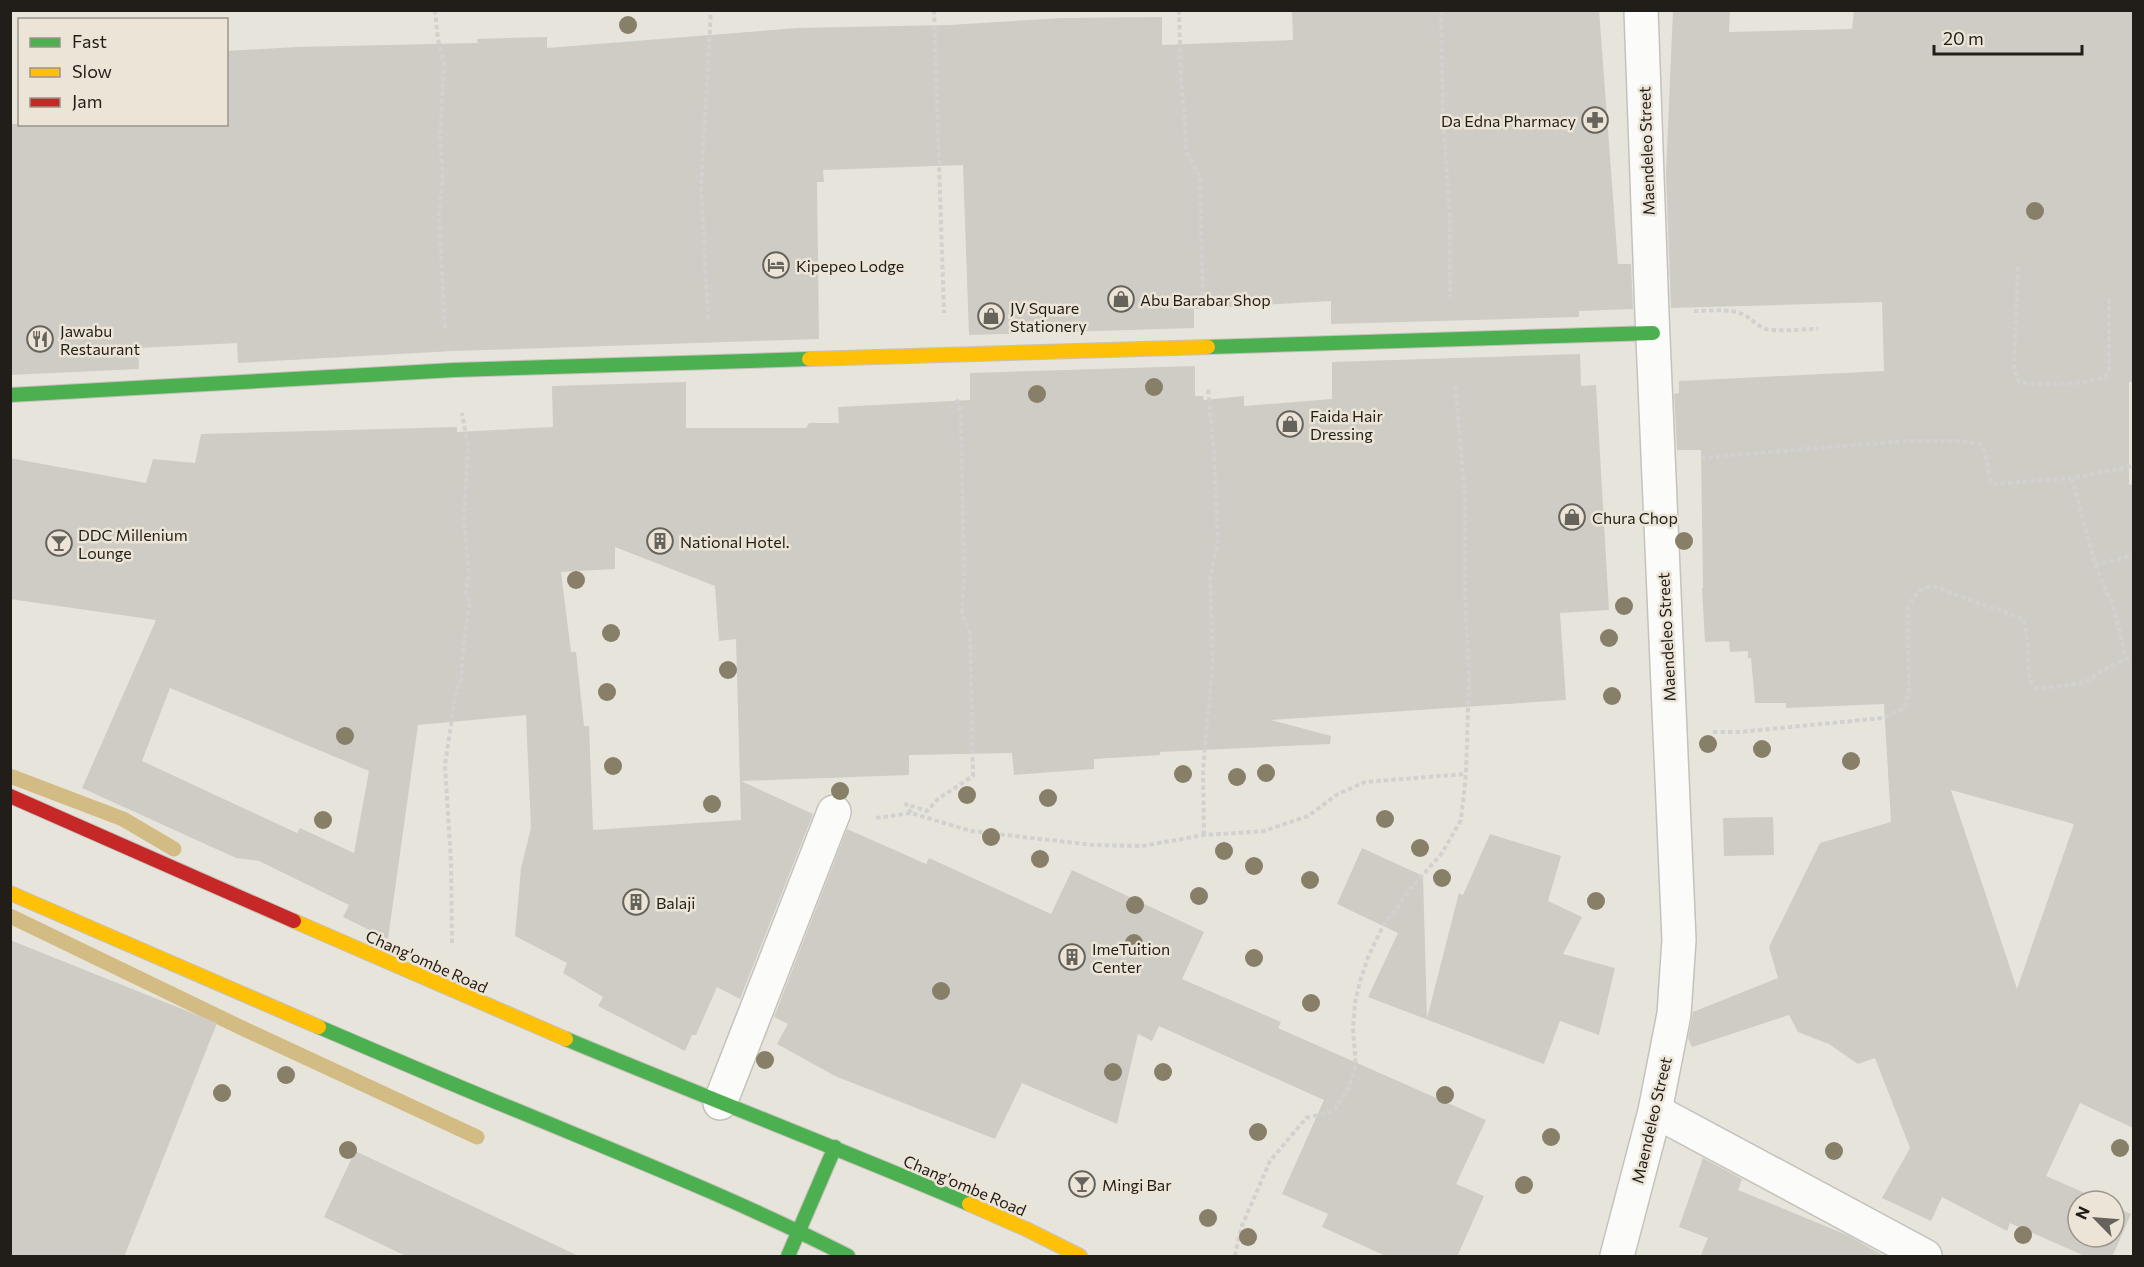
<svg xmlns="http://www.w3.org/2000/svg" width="2144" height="1267" viewBox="0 0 2144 1267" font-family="Commissioner,sans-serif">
	<rect width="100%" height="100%" fill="#e7e4dc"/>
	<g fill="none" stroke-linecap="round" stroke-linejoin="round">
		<g stroke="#d3bb84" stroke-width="15">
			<path d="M10,776l113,43 51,30"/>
			<path d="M10,916l232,112 235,109"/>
		</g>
	</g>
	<g fill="#ceccc5" fill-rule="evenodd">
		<path d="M1343,10h256l19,254h13l2,45 -54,2v6l-248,7v-23l-137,8v19l-225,7 -6,-170 -140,5 1,12h-7l2,157 -366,12 -215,12 -1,-20 -99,5 1,21 -129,6v-251h216l1,-73 69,-4 182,-4 -1,-4 70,-2v11l250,-20 152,-3 113,-7 100,-1v28l131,-5 -1,-28z"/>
		<path d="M1673,10h57l-1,22 123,-3 2,-19h279v372h-4v103l4,-1v644l-53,-25 -34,73 57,25h-25v36h36v-31l17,8 -19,43h-25l-77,-34 -3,8 -65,-34 -11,24 -49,-23 28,-50 -35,-90 -17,6 -29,-20 -31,-12 -9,-17 -97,32 -4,-9 5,-26 85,-34 -9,-31 51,-104 71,-21 -7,-118 -98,4v-5h-31l-4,-45h-3v-7l-18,1 -1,-11 -24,1 -3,-54h1l-2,-138h-24l-3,-56 5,-1v-12l205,-10 -2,-69 -211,6 -5,-135zM1951,790l123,34 -57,165z"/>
		<path d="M1580,354l1,32 15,-1 13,225 -49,3 6,87 -295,20 60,16 -1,8 -170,8v3l-66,4v10l-80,6 -2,-22 -103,2v20l-168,6 72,33 -73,185 -23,-12 -21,48h-4l-7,16 -87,-45 5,-9 -40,-24 4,-10 -52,-27 6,-68 10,-40 -5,-113 -108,10 -30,214 -45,-22 6,-12 -90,-44 -23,-3 -154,-70 74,-168 -146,-21v-141l136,25 7,-24 42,4 6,-29 256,-7v5l96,-5 -1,-41 134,-4v46h120l3,-5h30l-1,-16 132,-7v-27l225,-7v30h8l1,4 40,-4v10l88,-7v-37zM615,547l100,39 4,55 17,-2 5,181 -148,10 -4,-104h-5l-8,-74h-5l-10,-80 54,-3zM170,688l199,83 -15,82 -54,-25 -3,5 -155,-72z"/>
		<path d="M1773,817l1,38 -50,1 -1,-38z"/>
		<path d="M847,829l79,35 3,-6 122,56 21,-44 132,62 -22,47 99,43 -3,6 208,92 -30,64 28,12 -27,61h-69l-66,-30 6,-13 -46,-20 42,-94 -165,-74 -7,15 -14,-7 -21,90 -95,-41 -27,56 -160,-63 -58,-32 11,-20 -14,-7z"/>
		<path d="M1490,834l71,22 -13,45 34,16 -19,37 52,14 -16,67 -39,-14 -16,43 -176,-67 30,-64 -61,-29 25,-56 61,28 4,142 32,-125 4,2z"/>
		<path d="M10,940l207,83 -93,234h-114z"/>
		<path d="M355,1151l226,106h-173l-84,-40z"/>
		<path d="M1703,1158l39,21 -4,11 109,45 39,22h-186l8,-19 -29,-11z"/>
	</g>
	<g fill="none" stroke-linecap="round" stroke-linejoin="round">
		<g stroke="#c5c2bc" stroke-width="36">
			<g id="street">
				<path d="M720,1103l114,-291"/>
				<path d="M1655,1111l270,145"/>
				<path d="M1617,1256l38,-145 19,-97 5,-74 -27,-625 -11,-305"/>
			</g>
		</g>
		<g stroke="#c5c2bc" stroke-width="16">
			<g id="fast">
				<path d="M1208,347l445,-14"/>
				<path d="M10,395l444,-25 355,-11"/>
				<path d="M319,1027c70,30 139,60 209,88 108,45 216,88 320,141"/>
				<path d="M566,1039c134,56 269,108 403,165"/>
				<path d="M788,1256l47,-109"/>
			</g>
		</g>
		<g stroke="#c5c2bc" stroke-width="16">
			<g id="slow">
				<path d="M809,359l399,-12"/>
				<path d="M10,893l309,134"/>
				<path d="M294,921l272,118"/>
				<path d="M969,1204l57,25 54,27"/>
			</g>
		</g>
		<g stroke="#c5c2bc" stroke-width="16">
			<path id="jam" d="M10,796l284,125"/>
		</g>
		<g stroke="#d3d1cf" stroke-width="4" stroke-dasharray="4.5 3" stroke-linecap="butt">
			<path d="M435,10l3,30 6,22 -4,77 3,35 -4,40 6,115"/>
			<path d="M934,10l10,303"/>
			<path d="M1179,10l2,71 4,41 1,29 14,25 3,130"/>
			<path d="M1441,10l2,107 7,102v78"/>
			<path d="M2018,267l-4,97 2,13 3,5c23,4 64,3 86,-5l4,-7v-72"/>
			<path d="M1694,311c15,0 34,-3 48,3 9,3 14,12 24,15 17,3 35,0 52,0"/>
			<path d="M708,319l-7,-133 10,-176"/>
			<path d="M1701,458l202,-17h59l18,3c9,11 6,28 13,40l79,-6 62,-12"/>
			<path d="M2072,478l23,87 18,41 13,53"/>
			<path d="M2095,565l39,-10"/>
			<path d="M1713,732h27l142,-14 22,-10 5,-15 -1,-85c5,-13 11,-19 24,-22l91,33c8,17 2,58 10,66 2,3 5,3 9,3l42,-5 19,-13 31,-15"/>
			<path d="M911,813l-5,-9 21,7 11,-12 35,-23 -3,-143 -8,-19 2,-40 -3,-160 -5,-17"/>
			<path d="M876,818l35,-5 60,18 122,14 49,1 62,-11 60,-4 44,-15 30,-22 27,-12 101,-8"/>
			<path d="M1204,835l-1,-65 10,-110 -3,-84 8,-34 -4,-88 -6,-66"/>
			<path d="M452,943l-1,-81 -6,-97 11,-74 5,-12 3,-39 6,-38 -5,-7 4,-20 -5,-57 4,-72 -6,-33"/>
			<path d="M1235,1256l6,-28 29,-67 36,-43 28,-7 13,-20 9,-25 -3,-37 2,-26 5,-22 9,-26 13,-27 26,-36 34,-39 19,-33 5,-46 3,-97 -4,-83v-97l-10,-114"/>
		</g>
		<use href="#street" stroke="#fbfbfa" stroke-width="33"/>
		<use href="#fast" stroke="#4caf50" stroke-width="14"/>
		<use href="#slow" stroke="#ffc107" stroke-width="14"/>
		<use href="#jam" stroke="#c62828" stroke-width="14"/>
	</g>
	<g fill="#887f68">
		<circle cx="628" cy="25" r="9"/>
		<circle cx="2035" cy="211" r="9"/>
		<circle cx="1154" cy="387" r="9"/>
		<circle cx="1037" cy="394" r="9"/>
		<circle cx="1684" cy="541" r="9"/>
		<circle cx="576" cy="580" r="9"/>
		<circle cx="1624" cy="606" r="9"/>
		<circle cx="611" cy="633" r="9"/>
		<circle cx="1609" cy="638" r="9"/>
		<circle cx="728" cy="670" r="9"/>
		<circle cx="607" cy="692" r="9"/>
		<circle cx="1612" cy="696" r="9"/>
		<circle cx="345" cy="736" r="9"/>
		<circle cx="1708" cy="744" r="9"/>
		<circle cx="1762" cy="749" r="9"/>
		<circle cx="1851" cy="761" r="9"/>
		<circle cx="613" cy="766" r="9"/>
		<circle cx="1266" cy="773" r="9"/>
		<circle cx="1183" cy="774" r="9"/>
		<circle cx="1237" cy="777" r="9"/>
		<circle cx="840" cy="791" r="9"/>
		<circle cx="967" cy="795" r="9"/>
		<circle cx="1048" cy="798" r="9"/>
		<circle cx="712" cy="804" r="9"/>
		<circle cx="1385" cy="819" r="9"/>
		<circle cx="323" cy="820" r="9"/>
		<circle cx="991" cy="837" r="9"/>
		<circle cx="1420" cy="848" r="9"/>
		<circle cx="1224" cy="851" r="9"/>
		<circle cx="1040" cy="859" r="9"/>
		<circle cx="1254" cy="866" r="9"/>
		<circle cx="1442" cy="878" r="9"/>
		<circle cx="1310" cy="880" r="9"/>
		<circle cx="1199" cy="896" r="9"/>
		<circle cx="1596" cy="901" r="9"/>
		<circle cx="1135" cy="905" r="9"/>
		<circle cx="1134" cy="943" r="9"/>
		<circle cx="1254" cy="958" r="9"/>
		<circle cx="941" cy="991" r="9"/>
		<circle cx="1311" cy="1003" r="9"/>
		<circle cx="765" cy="1060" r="9"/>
		<circle cx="1113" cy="1072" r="9"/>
		<circle cx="1163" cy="1072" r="9"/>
		<circle cx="286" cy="1075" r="9"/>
		<circle cx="222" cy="1093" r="9"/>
		<circle cx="1445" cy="1095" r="9"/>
		<circle cx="1258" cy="1132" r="9"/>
		<circle cx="1551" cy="1137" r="9"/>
		<circle cx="2120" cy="1148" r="9"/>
		<circle cx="348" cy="1150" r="9"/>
		<circle cx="1834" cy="1151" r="9"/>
		<circle cx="1524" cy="1185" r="9"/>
		<circle cx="1208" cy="1218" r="9"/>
		<circle cx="2023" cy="1235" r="9"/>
		<circle cx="1248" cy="1237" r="9"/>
	</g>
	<defs>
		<g id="pharmacy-ring" transform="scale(1.35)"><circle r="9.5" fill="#ece5d7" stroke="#66635d" stroke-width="1.5"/><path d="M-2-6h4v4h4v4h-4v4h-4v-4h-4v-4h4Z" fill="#66635d"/></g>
		<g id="hotel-ring" transform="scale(1.35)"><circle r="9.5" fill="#ece5d7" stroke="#66635d" stroke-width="1.5"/><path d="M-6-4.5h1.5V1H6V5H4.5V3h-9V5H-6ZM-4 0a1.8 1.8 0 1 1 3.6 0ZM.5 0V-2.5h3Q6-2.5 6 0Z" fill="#66635d"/></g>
		<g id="shop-ring" transform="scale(1.35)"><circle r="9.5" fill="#ece5d7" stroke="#66635d" stroke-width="1.5"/><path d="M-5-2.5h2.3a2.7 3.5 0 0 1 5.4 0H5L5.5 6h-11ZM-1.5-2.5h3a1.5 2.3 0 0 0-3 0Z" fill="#66635d"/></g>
		<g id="restaurant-ring" transform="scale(1.35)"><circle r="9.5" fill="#ece5d7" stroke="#66635d" stroke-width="1.5"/><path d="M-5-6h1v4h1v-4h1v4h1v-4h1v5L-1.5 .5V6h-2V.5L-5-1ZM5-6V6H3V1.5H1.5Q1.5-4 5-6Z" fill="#66635d"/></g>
		<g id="building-ring" transform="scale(1.35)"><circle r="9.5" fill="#ece5d7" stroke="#66635d" stroke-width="1.5"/><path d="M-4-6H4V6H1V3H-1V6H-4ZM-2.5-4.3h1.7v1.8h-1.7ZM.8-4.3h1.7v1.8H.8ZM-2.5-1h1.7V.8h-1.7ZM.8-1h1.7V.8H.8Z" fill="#66635d"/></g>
		<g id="bar-ring" transform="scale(1.35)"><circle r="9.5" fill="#ece5d7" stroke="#66635d" stroke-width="1.5"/><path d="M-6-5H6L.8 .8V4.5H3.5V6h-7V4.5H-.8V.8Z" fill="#66635d"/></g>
	</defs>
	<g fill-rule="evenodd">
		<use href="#pharmacy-ring" x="1595" y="120"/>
		<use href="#hotel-ring" x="776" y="265"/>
		<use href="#shop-ring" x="1121" y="299"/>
		<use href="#shop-ring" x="991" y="316"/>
		<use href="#restaurant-ring" x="40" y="339"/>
		<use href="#shop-ring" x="1290" y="424"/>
		<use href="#shop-ring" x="1572" y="517"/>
		<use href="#building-ring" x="660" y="541"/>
		<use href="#bar-ring" x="59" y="543"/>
		<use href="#building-ring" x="636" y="902"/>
		<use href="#building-ring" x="1072" y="957"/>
		<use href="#bar-ring" x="1082" y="1184"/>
	</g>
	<g text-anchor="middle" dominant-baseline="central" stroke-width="5" stroke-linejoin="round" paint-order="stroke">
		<g font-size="16" fill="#211e19" stroke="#ece5d7" text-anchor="start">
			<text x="1576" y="120" text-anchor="end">Da Edna Pharmacy</text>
			<text x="796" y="265">Kipepeo Lodge</text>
			<text x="1140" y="299">Abu Barabar Shop</text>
			<text x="1010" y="307">JV Square<tspan x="1010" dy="18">Stationery</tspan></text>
			<text x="60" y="330">Jawabu<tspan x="60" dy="18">Restaurant</tspan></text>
			<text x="1310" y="415">Faida Hair<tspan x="1310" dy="18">Dressing</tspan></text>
			<text x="1592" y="517">Chura Chop</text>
			<text x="78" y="534">DDC Millenium<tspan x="78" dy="18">Lounge</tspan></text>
			<text x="680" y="541">National Hotel.</text>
			<text x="656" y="902">Balaji</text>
			<text x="1092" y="948">ImeTuition<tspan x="1092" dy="18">Center</tspan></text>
			<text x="1102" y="1184">Mingi Bar</text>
		</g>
		<g font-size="16" fill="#211e19" stroke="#ece5d7">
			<text transform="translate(1646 151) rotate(-92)">Maendeleo Street</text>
			<text transform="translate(1666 637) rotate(-93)">Maendeleo Street</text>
			<text transform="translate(427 961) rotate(24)">Chang'ombe Road</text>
			<text transform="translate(1651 1120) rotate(-77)">Maendeleo Street</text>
			<text transform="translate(965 1185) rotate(23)">Chang'ombe Road</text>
		</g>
	</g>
	<rect width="2144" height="1267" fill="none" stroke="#211e19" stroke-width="24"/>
	<rect x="18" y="18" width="210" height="108" fill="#ece5d7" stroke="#9b958b" stroke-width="1.5"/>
	<rect x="30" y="38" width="30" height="9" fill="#4caf50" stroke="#9b958b" stroke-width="1.5"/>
	<text x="72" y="48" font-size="18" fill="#211e19">Fast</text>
	<rect x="30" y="68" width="30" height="9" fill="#ffc107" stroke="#9b958b" stroke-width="1.5"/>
	<text x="72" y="78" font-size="18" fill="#211e19">Slow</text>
	<rect x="30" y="98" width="30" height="9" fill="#c62828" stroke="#9b958b" stroke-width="1.5"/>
	<text x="72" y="108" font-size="18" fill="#211e19">Jam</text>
	<g transform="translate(2096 1219) rotate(295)"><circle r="28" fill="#ece5d7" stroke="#9b958b" stroke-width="1.5"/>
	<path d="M0-4.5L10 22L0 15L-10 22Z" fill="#66635d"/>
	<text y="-9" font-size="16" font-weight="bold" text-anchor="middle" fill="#211e19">N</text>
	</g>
	<path d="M1934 45v9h148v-9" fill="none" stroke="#211e19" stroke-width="3"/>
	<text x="1943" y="45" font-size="18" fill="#211e19" stroke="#ece5d7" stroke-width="4.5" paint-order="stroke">20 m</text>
</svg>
